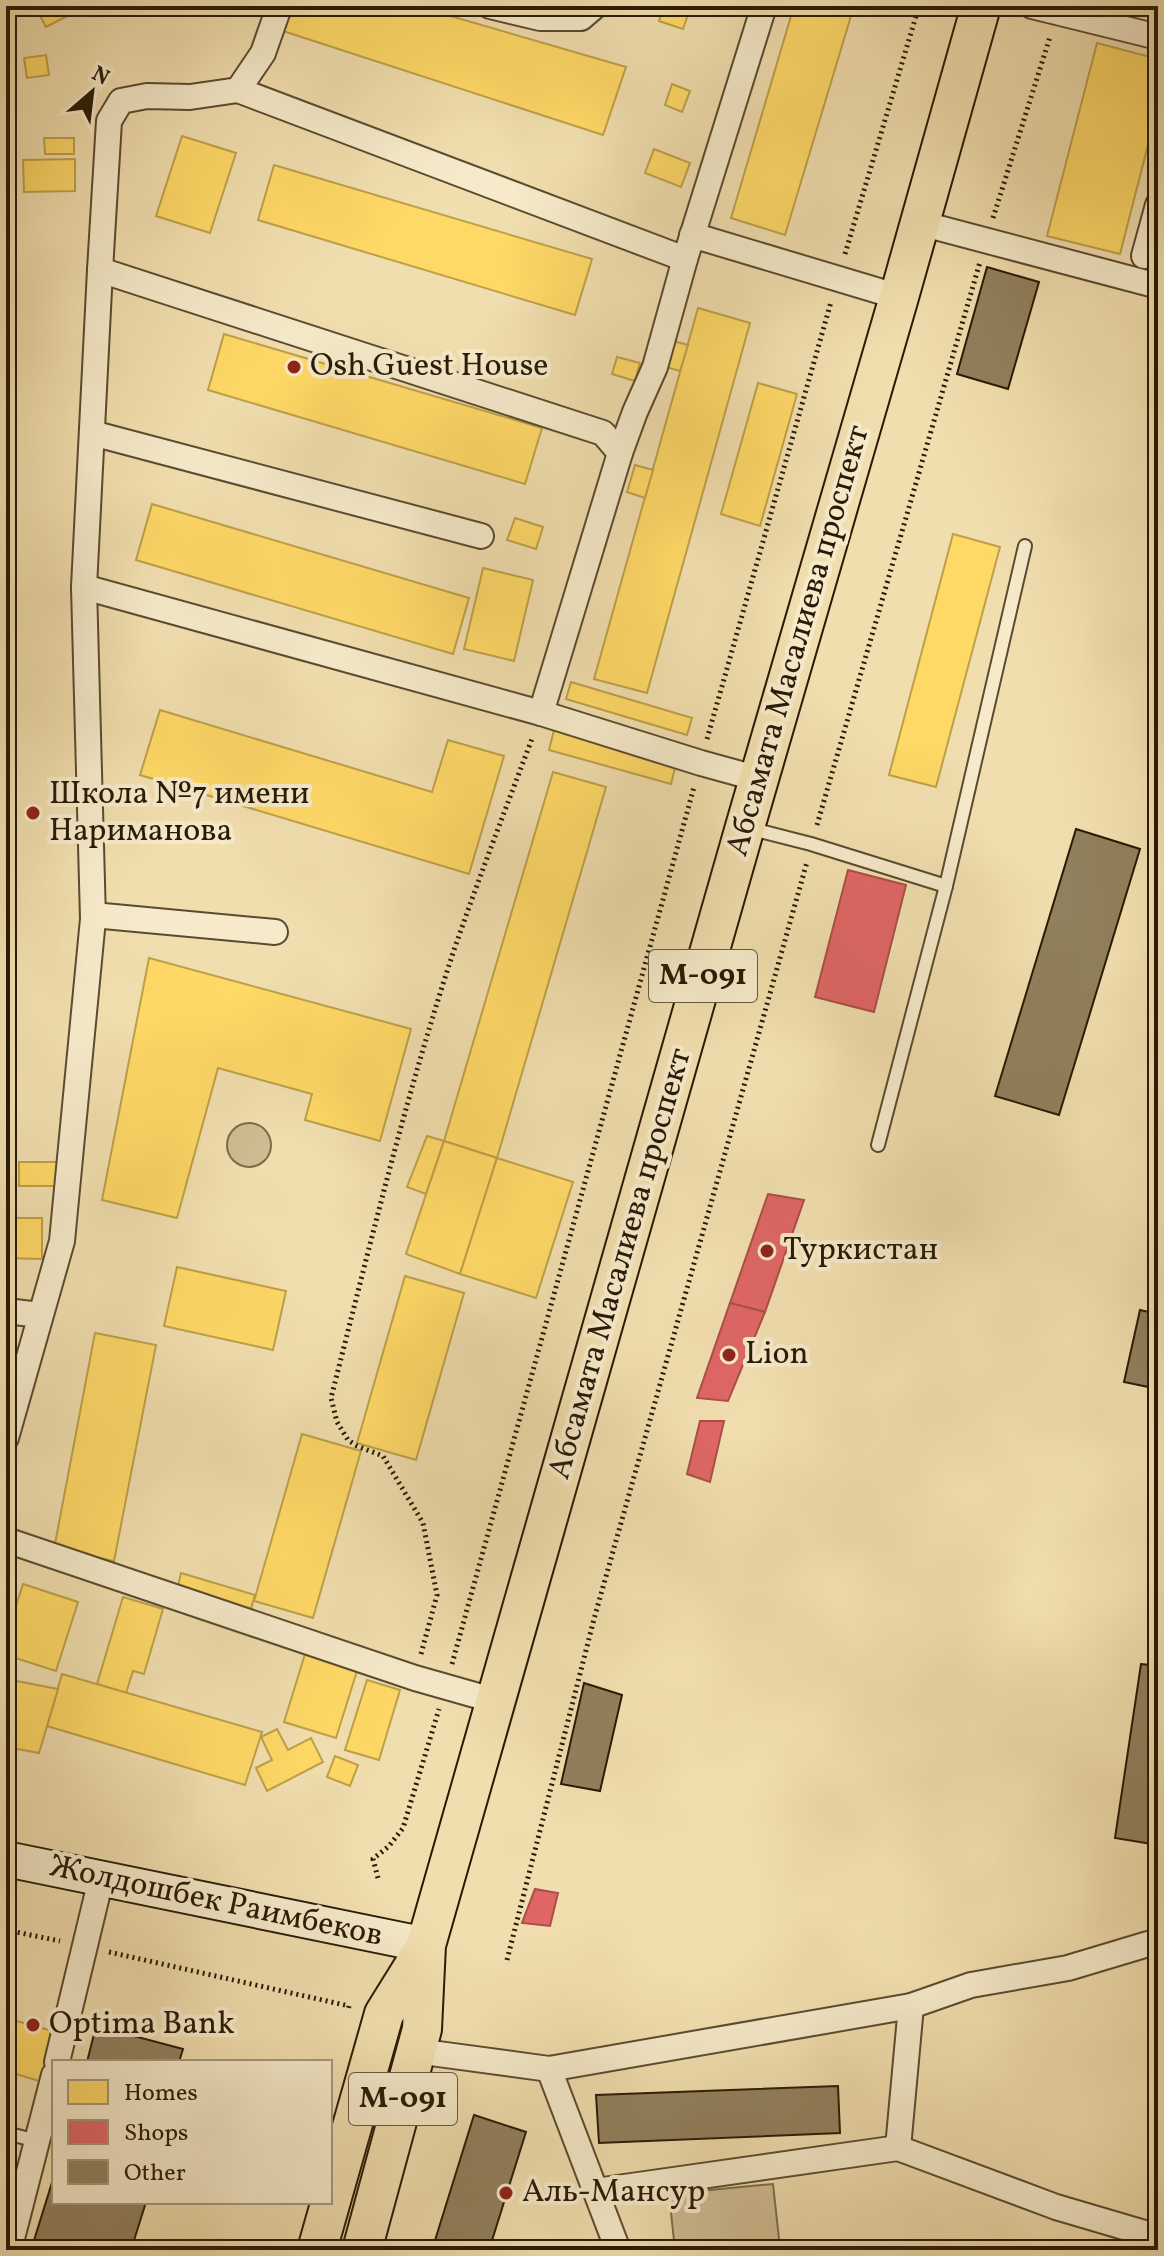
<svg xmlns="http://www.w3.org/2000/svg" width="1164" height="2256" viewBox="0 0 1164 2256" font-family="Vollkorn,serif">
	<rect width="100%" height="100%" fill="#f1deae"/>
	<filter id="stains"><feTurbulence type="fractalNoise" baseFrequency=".0025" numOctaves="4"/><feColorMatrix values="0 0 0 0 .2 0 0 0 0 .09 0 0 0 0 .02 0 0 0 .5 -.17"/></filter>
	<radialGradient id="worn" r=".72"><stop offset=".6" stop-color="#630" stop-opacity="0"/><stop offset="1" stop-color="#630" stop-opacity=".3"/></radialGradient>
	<g fill="#cfbd91" stroke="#7c6c4c" stroke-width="2">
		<circle cx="249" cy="1145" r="22"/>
		<path d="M773,2184l7,64 -20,2h-85l-6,-56z"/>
	</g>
	<g fill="#ffd966" stroke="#bea049" stroke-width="2">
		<path d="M35,6h52l-41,21z"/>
		<path d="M290,6h126l210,61 -23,68 -320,-104z"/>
		<path d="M664,6h27l-8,23 -24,-8z"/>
		<path d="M794,6h60l-69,229 -54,-17z"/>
		<path d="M1097,43l61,16v47l-38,148 -73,-18z"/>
		<path d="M46,55l3,20 -22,3 -3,-20z"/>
		<path d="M672,84l18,7 -8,21 -17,-7z"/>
		<path d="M182,136l54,17 -26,80 -54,-17z"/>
		<path d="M44,138h30v16h-29z"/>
		<path d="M654,149l36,14 -9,24 -36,-14z"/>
		<path d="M75,159v32l-51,1 -1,-32z"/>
		<path d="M274,165l318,94 -17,56 -317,-95z"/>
		<path d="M698,308l52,15 -103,370 -53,-14z"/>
		<path d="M224,334l318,94 -17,56 -317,-94z"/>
		<path d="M673,341l15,4 -8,26 -14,-4z"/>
		<path d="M617,357l23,6 -5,18 -23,-7z"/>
		<path d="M758,383l39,11 -37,132 -39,-12z"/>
		<path d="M635,465l18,5 -8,28 -18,-6z"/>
		<path d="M152,504l317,94 -16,56 -317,-94z"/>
		<path d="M515,518l28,9 -7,22 -29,-9z"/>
		<path d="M953,534l47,13 -64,240 -47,-12z"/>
		<path d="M483,568l50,12 -19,81 -50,-12z"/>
		<path d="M571,682l121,36 -5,17 -121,-36z"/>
		<path d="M160,710l272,82 16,-52 56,16 -35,118 -329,-99z"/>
		<path d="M554,730l122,34 -5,20 -122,-34z"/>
		<path d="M553,772l53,15 -109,371 -53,-17z"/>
		<path d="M149,958l262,71 -31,112 -75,-21 7,-26 -94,-26 -41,150 -75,-18z"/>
		<path d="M427,1136l17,5 -18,53 -19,-7z"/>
		<path d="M444,1141l53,17 -37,116 -54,-20z"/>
		<path d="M497,1158l76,24 -37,116 -76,-24z"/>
		<rect x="19" y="1162" width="39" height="24"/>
		<path d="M6,1218h36v41l-36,-1z"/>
		<path d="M177,1267l109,24 -13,59 -109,-24z"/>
		<path d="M405,1276l59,17 -48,167 -59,-17z"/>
		<path d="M95,1333l61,12 -42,216 -60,-12z"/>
		<path d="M302,1434l59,17 -48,167 -59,-17z"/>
		<path d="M181,1573l74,22 -6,20 -73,-21z"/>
		<path d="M23,1584l55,18 -22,69 -50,-16v-18z"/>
		<path d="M123,1597l40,12 -19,65 -11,-3 -7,22 -29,-9z"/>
		<path d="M305,1654l52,17 -21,67 -52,-16z"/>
		<path d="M62,1674l200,58 -17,53 -198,-59z"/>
		<path d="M6,1679l52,10 -19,64 -33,-6z"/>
		<path d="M367,1680l33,10 -21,70 -34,-10z"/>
		<path d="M277,1729l11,21 23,-12 12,24 -56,29 -11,-23 16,-8 -11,-23z"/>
		<path d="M335,1756l23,9 -8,21 -23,-9z"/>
		<path d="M6,2018l50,14 -14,50 -36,-11z"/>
	</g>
	<g fill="#e06666" stroke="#a94f49" stroke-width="2">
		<path d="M848,870l58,15 -32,127 -59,-15z"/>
		<path d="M768,1194l36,6 -39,112 -35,-9z"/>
		<path d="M730,1303l35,9 -37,89 -31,-3z"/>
		<path d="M700,1421h24l-14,61 -23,-8z"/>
		<path d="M535,1889l23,4 -8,33 -28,-3z"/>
	</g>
	<g fill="#91805d" stroke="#281a06" stroke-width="2">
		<path d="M987,267l52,15 -31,107 -51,-15z"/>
		<path d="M1076,829l64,20 -81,266 -64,-19z"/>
		<path d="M1140,1310l18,4v75l-34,-7z"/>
		<path d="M1141,1664l17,2v179l-43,-7z"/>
		<path d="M584,1683l38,12 -22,96 -39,-7z"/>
		<path d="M96,2026l87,23 -4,13h-92z"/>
		<path d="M838,2086l2,47 -241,10 -3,-48z"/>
		<path d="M474,2115l52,17 -37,118h-57z"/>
		<path d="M54,2176v26h92l-15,48h-100z"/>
	</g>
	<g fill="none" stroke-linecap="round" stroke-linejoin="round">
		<g stroke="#5a4b30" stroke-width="16">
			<g id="lane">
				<path d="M748,828l63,16 135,42"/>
				<path d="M878,1145l68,-259 79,-340"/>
				<path d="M6,2133l31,8"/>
			</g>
		</g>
		<g stroke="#5a4b30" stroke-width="28">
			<g id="street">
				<path d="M490,6l50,12h41l14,-12"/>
				<path d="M1032,6l126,31"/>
				<path d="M238,90l447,169"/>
				<path d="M920,223l238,63"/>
				<path d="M692,235l207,62"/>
				<path d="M1144,256l14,-51"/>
				<path d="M100,270l503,163 17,20 -79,260"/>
				<path d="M92,433l389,103"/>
				<path d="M620,453l15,-41 20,-45 30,-108 79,-253"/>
				<path d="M84,587l457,126 160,50 58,16"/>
				<path d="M93,915l182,17"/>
				<path d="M6,1311l34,4"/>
				<path d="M6,1438l56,-197 31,-322 -9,-332 16,-317 9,-149 12,-20 26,-5 43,1 48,-7 25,-37 14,-40v-7"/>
				<path d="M6,1540l409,138 81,23"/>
				<path d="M911,2006l-13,142 158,59 102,30"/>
				<path d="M416,2051l133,18 362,-63 60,-21 97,-17 80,-24 10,-1"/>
				<path d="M57,2062l44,-183"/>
				<path d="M549,2069l69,181"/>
				<path d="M596,2191l302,-43"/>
				<path d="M9,2250l45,-175"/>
			</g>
		</g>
		<g stroke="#281a06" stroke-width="38">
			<path id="secondary" d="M6,1859l420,86"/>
		</g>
		<g stroke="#281a06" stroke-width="42">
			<g id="primary">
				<path d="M317,2250l67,-236 41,-66"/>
				<path d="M362,2250l60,-221 4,-84 319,-1118 154,-530 82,-291"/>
			</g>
		</g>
		<g stroke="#281a06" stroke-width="5" stroke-dasharray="2 4" stroke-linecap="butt">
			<path d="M993,218l57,-181"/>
			<path d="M845,254l74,-248"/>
			<path d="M707,739l124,-437"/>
			<path d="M817,825l163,-563"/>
			<path d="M421,1654l16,-59 -14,-72 -40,-67 -26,-10 -9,-6 -11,-18 -6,-24c38,-149 74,-299 122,-445 25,-73 53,-145 80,-217"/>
			<path d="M452,1664l242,-877"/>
			<path d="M378,1878l-5,-19 16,-13 14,-18 36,-119"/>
			<path d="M6,1930l54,11"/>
			<path d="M109,1952l240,54 -1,4"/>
			<path d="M507,1960l87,-341 213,-757"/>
		</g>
		<use href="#lane" stroke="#f6eaca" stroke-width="12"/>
		<use href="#street" stroke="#f6eaca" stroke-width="24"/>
		<use href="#secondary" stroke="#f6eaca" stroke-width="34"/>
		<use href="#primary" stroke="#f1deae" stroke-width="38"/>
	</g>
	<g fill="#8f2418" stroke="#f6eaca" stroke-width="3">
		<circle cx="294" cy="367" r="8"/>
		<circle cx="33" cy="813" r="8"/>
		<circle cx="767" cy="1251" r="8"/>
		<circle cx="729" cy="1355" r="8"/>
		<circle cx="33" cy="2025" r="8"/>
		<circle cx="506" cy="2193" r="8"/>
	</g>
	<g text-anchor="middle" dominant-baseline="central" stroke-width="8" stroke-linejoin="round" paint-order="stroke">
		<g fill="#f6eaca" stroke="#665841" stroke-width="2">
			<rect x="649" y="950" width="108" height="52" rx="6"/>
			<rect x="349" y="2073" width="108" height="52" rx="6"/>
		</g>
		<g font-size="30" font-weight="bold" fill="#281a06">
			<text x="703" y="976">М-091</text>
			<text x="403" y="2099">М-091</text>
		</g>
		<g font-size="32" fill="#281a06" stroke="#f6eaca" text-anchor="start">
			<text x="310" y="367">Osh Guest House</text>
			<text x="49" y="795">Школа №7 имени<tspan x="49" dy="37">Нариманова</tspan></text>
			<text x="783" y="1251">Туркистан</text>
			<text x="745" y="1355">Lion</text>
			<text x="49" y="2025">Optima Bank</text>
			<text x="522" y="2193">Аль-Мансур</text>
		</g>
		<g font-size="32" fill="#281a06" stroke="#f6eaca">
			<text transform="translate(799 641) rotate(-74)">Абсамата Масалиева проспект</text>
			<text transform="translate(621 1264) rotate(-74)">Абсамата Масалиева проспект</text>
			<text transform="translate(216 1902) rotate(12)">Жолдошбек Раимбеков</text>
		</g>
	</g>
	<rect width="1164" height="2256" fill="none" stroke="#f1deae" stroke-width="32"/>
	<rect x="8" y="8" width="1148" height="2240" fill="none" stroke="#281a06" stroke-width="4"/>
	<rect x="16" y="16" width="1132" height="2224" fill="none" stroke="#281a06" stroke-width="2"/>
	<rect x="52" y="2060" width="280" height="144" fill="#f6eaca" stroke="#a4977c" stroke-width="2"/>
	<rect x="68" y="2080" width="40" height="24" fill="#ffd966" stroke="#a4977c" stroke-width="2"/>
	<text x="124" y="2100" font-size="24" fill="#281a06">Homes</text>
	<rect x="68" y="2120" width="40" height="24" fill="#e06666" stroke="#a4977c" stroke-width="2"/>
	<text x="124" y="2140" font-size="24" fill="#281a06">Shops</text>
	<rect x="68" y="2160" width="40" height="24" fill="#91805d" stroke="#a4977c" stroke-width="2"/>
	<text x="124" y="2180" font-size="24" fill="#281a06">Other</text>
	<g transform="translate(92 92) rotate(28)" stroke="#f6eaca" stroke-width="6" paint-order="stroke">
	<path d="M0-6L14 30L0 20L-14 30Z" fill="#281a06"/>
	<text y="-12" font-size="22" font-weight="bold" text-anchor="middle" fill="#281a06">N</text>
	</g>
	<rect width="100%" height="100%" filter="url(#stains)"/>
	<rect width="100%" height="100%" fill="url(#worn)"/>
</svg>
